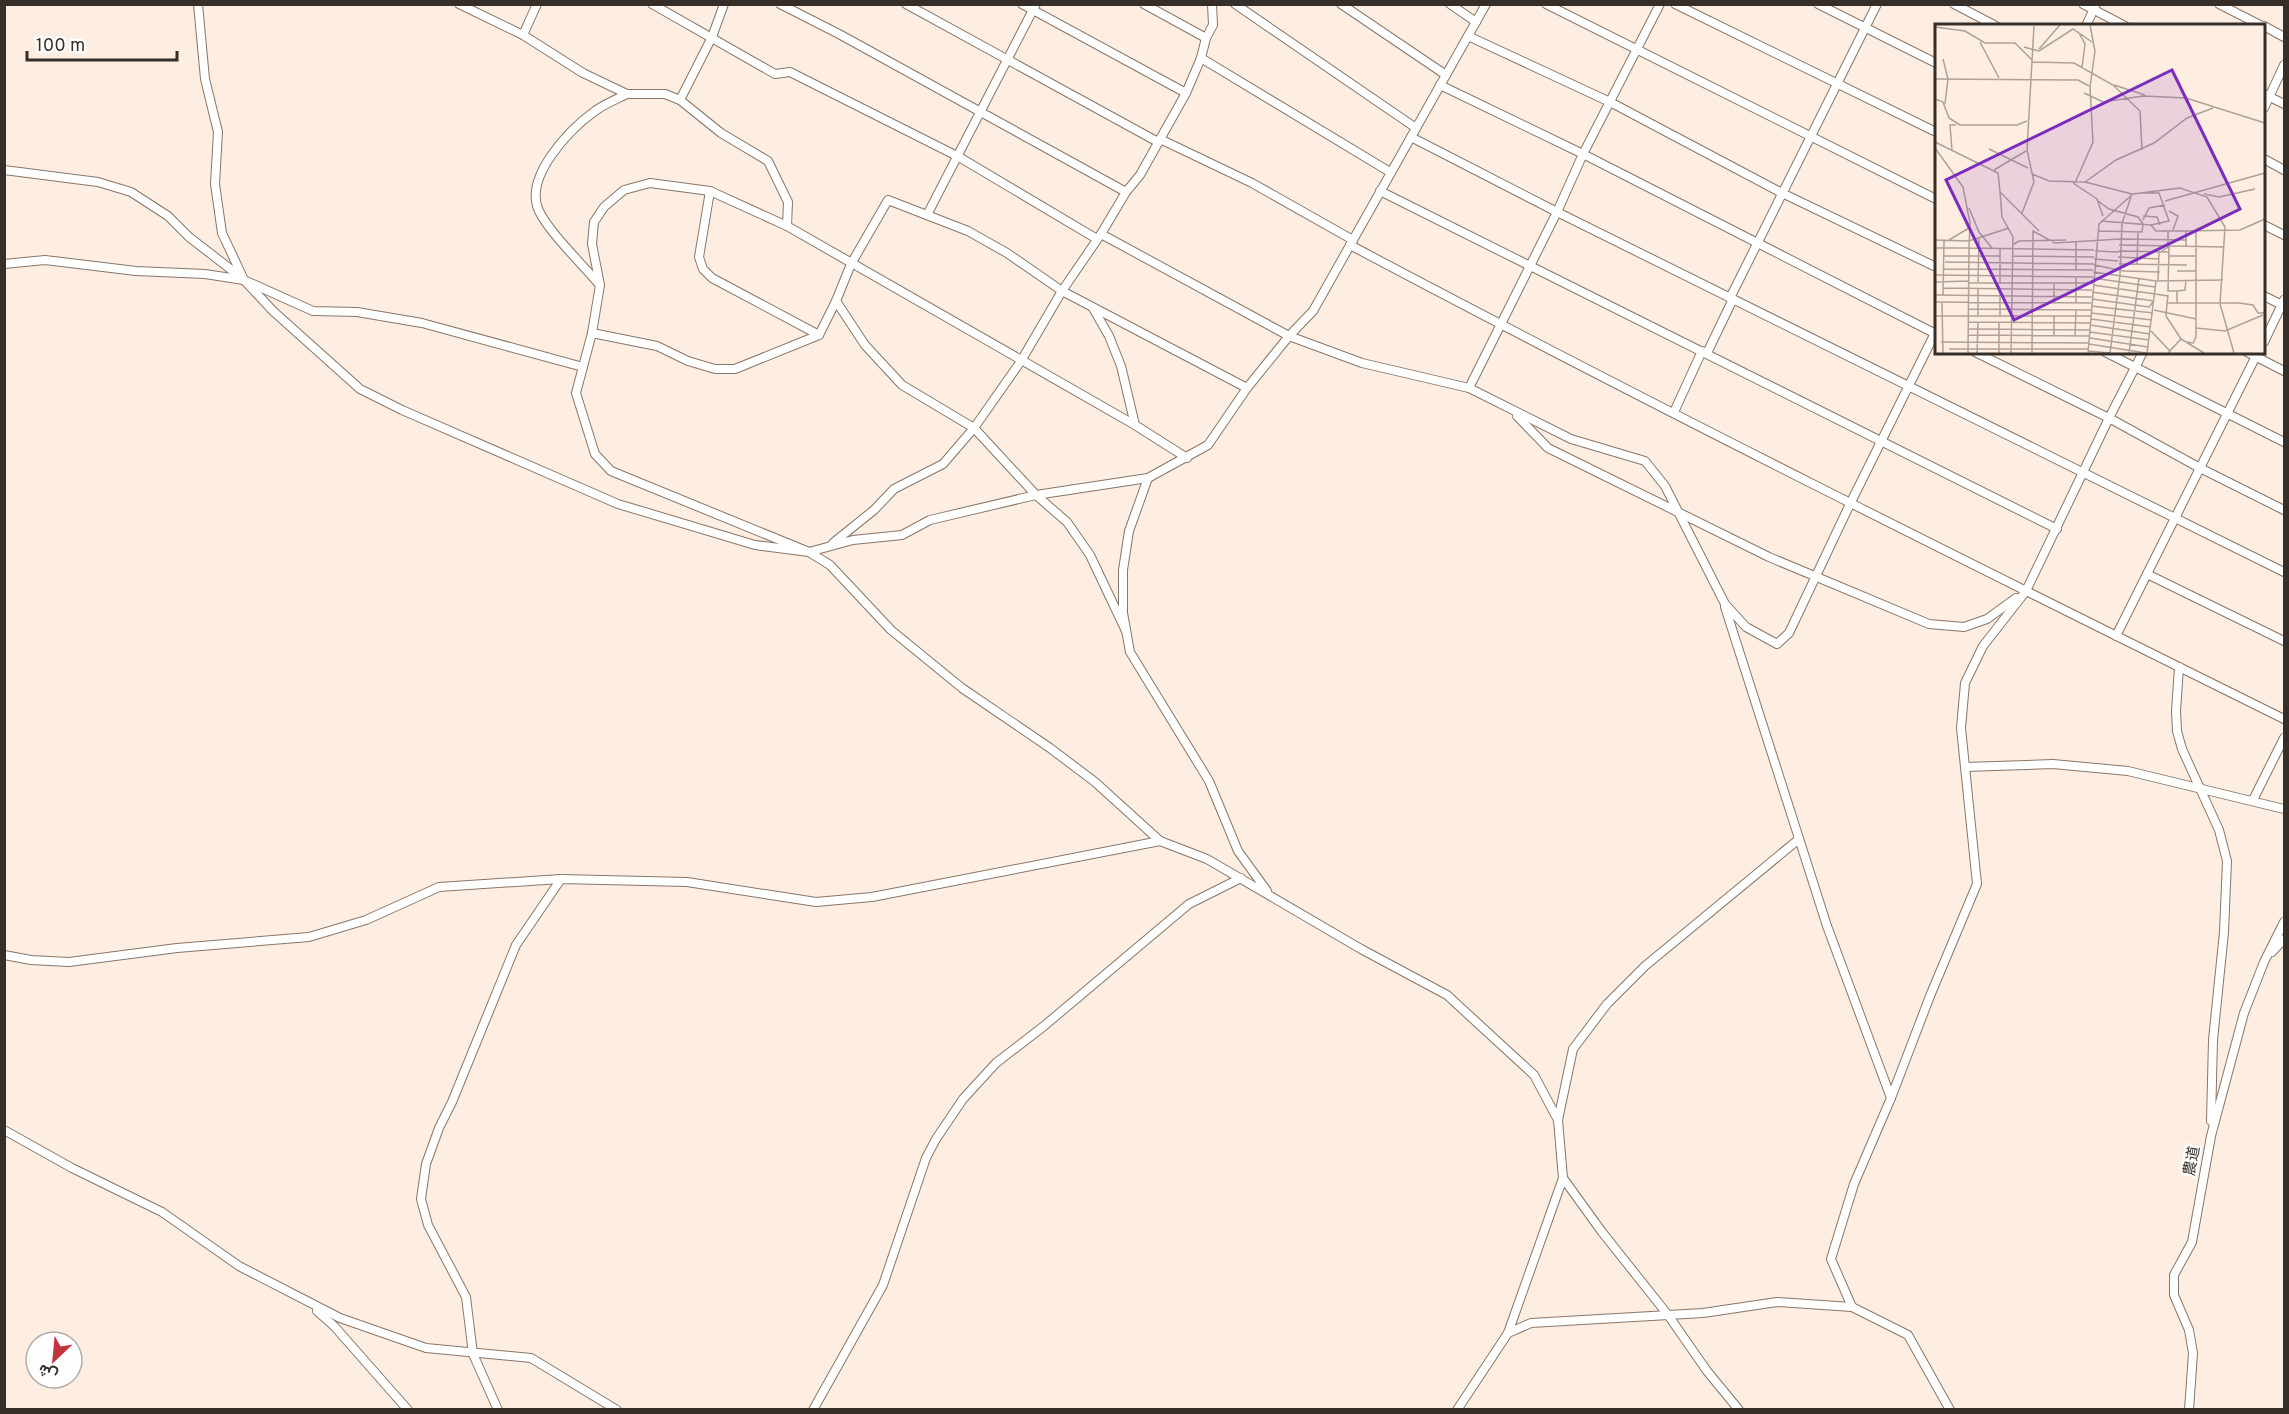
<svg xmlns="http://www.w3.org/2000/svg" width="2289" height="1414" viewBox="0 0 2289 1414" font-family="Overpass,Vazirmatn,'Noto Sans SC',sans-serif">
	<rect width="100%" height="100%" fill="#feeee1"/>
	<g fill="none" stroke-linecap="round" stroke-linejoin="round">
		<g stroke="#887668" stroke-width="10">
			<g id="minor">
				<path d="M198,4l7,75 13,53 -3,52 7,49 22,47 29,31 87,78 42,21 216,94 137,41 54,7 44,-12 49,-5 28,-15 106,-25 112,-17 60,-33 39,-57 42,-52 24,-25 173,-307"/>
				<path d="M459,4l64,31"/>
				<path d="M537,4l-14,31 60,38 44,21h38l15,6 41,33 47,28 20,41 -1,24"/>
				<path d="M652,4l123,70 15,-2 169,85 138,82"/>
				<path d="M780,4l59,30 287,158"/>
				<path d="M906,4l252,138"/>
				<path d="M1022,4l164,89"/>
				<path d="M1144,4l62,34"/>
				<path d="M1235,4l181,124"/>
				<path d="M1341,4l105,71"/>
				<path d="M1450,4l26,18"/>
				<path d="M1546,4l390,195"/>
				<path d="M1675,4l261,128"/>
				<path d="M1818,4l118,59"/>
				<path d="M1954,4l42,22"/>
				<path d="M2083,4l42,22"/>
				<path d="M2219,4l43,22"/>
				<path d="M2086,26l10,-22"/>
				<path d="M2264,26l20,11"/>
				<path d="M1468,36l142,66 172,91 154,74"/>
				<path d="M1201,58l189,114"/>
				<path d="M1440,85l143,69 353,180"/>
				<path d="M2264,94l20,10"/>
				<path d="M680,100l32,-63 12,-33"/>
				<path d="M2264,108l20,-43"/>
				<path d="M1411,137l146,75 727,360"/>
				<path d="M1160,139l92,44 101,57"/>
				<path d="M2264,159l20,11"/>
				<path d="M4,170l94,12 33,10 37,24 21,21 53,41"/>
				<path d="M710,191l-11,66 4,12 9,9 107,57"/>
				<path d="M1380,191l677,338"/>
				<path d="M927,215l109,-211"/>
				<path d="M2264,225l20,10"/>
				<path d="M1101,234l188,102 73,27 107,25 102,51 74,22 20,25 60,118 21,23 31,17 12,-11 61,-129 86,-173"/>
				<path d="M1350,245c309,164 621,319 934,474"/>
				<path d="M4,264l41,-4 91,11 69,3 39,6 69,31 44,1 65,11 161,44"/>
				<path d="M598,283c-16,-19 -49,-51 -59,-72 -16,-34 31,-82 56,-100 9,-7 22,-12 32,-17"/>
				<path d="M2264,296l20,10"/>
				<path d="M1730,298l147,-294"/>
				<path d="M1093,308l16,28 12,30 14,59"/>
				<path d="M592,333l65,13 31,15 27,8h20l84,-34 17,-34"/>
				<path d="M2264,342l20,-42"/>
				<path d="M1975,352l134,66 91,50 84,42"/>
				<path d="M2105,352l179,90"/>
				<path d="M2247,352l37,19"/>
				<path d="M1707,353l26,-54"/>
				<path d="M1469,388l88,-176 26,-58 77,-150"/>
				<path d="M1674,412l28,-61"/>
				<path d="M1517,416l31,32 221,109 160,67 35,3 23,-8 29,-21"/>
				<path d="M1148,478l-19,53 -6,39v43l7,39 79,129 29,70 29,40"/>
				<path d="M833,543l41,-33 20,-21 49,-25 31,-36 47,-67 41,-70 39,-57 25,-42 14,-17 46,-82 15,-35 5,-20 7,-13 -1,-21"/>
				<path d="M2147,574l137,67"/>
				<path d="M1725,607l102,319 64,172 -37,86 -23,75 21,48 56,28 42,75"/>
				<path d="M1126,631l-36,-76 -23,-33 -31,-27 -62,-67 -72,-43 -37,-40 -29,-44 15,-37 37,-64 80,31 39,22 55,38 185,97"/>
				<path d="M2116,636l142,-284"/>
				<path d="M2179,667l-3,44 1,20 5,18 37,81 8,31 -3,71 -11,108 -2,81"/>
				<path d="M1965,767l88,-3 75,7 156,38"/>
				<path d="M2253,800l31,-62"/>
				<path d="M1160,841l-65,-59 -45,-34 -88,-60 -71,-58 -61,-65 -21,-13 -198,-81 -16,-17 -19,-61 16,-60 8,-48 -8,-41 2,-22 10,-15 20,-17 26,-7 60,8 77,35 348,199 52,33"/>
				<path d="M2272,952l12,-13"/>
				<path d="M4,955l27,5 38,2 108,-14 132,-11 57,-17 73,-33 122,-8 126,3 129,20 56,-5 288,-56 47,18 154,90 86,46 87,80 24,45"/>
				<path d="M1891,1098l39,-102 47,-112 -16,-156 4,-45 18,-37 43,-55 83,-173 34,-66"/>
				<path d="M4,1130l68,38 90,44 77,54 101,52 86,30 105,10 86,52"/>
				<path d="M1563,1178l39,54 66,83 39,56 32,39"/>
				<path d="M317,1311l17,15 74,84"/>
				<path d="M1508,1333l23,-10 172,-10 74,-11 75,5"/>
				<path d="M498,1410l-25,-56 -7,-57 -38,-72 -7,-26 5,-35 13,-36 13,-26 64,-157 45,-66"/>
				<path d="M813,1410l70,-125 43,-127 10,-19 27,-40 33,-36 48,-37 145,-122 52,-26"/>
				<path d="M1457,1410l51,-77 55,-155 -5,-58 15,-71 34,-45 38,-38 154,-127"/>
				<path d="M2189,1410l4,-57 -4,-23 -15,-35v-20l18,-33 19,-106 33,-123 20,-51 20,-40"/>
			</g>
		</g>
		<use href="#minor" stroke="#fff" stroke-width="8"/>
	</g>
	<g text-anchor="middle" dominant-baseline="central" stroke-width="5" stroke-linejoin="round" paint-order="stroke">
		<g font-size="15" fill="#362e28" stroke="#fefefe">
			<text transform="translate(2193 1161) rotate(-79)">農道</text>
		</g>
	</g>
	<g transform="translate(1935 24)">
		<rect width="330" height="330" fill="#feeee1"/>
		<path fill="none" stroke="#aea197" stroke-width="1.5" d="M0,3l30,4 20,12h30l17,17M144,9l6,11 -3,24M45,18l19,36M89,23l15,4 34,-22 19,13M104,25l21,-24M8,35l5,20 -3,25M97,38l42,1 39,22 27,26 2,39M0,55l143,1 11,6M179,61l31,10M149,69l19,9 40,-6 43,2 79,25M0,75l8,3 6,16 11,7h57l10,-4M0,118l63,31 2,19 39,39M0,124l28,39 7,36 -1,25h-34M54,125l39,19M17,126l-2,-25h6M59,146l32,-19M97,150l17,7 36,1 31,-22 38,-17 33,-25 26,-10M150,158l47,12M138,159l24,16 6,17M140,159l18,-41 -3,-55 5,-36 -5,-26M65,168l2,25 11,20 -2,116M269,170l15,3 36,-8M230,177l100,-28M34,184l10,24 13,16M234,187l9,5 -5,14M87,189l12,-31 -7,-32 7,-124M208,192l14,1 3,8M208,196l6,-12 16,-3M166,197l50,4 18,-4 -10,-28h-17M216,201l5,6h30v16M163,207l44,1 1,-8 -5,-7 -29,-8 -11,-8M251,207l54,-1 25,-11M261,207v106l-3,6 -7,-1 18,11M185,215l67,1M0,216l34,1 40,-13M14,216l20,-12M141,218v28M79,220l5,-3 47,-1M184,221l105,2M234,223l-1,44h9v13M160,227l24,1M184,227l50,1M9,232h56M77,232l82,1M234,232h27M183,233l41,2M159,235l24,2M10,238l149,2M184,240l68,1M202,240l1,-31M159,241l30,6 36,1M9,245l149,1M242,247h19M158,248l63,9 67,-1M0,251l158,2M158,254l62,9M223,256l1,-27 9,-6v-15M0,258l34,-1M43,258l1,-43M34,259h124M65,259v-34M158,261l62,9M8,264l149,2M242,267l8,-1 1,-10M157,268l62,9M220,270l13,2 -1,7h72l14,2 5,8h7M0,271l157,2M8,271l1,-54M157,275l57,8 4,-5M0,278l156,1M7,278l1,51M119,279v-20M141,279v-26M232,279l-1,13 15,23M156,282l62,7M34,285l122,1M219,286l42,9M156,289l61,7M43,291v-26M0,292h156M65,292v-27M156,295l60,8M34,298l121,1M155,301l60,9M261,304l29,3 38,-16M34,305l121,1M216,307l19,20M155,308l59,8M33,311l122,1M119,312v-20M140,312l1,-26M155,314l58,9M6,318l148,1M154,320l57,9M14,325h140M153,327l22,2M33,329l1,-105 125,2M42,329l1,-31M64,329v-31M97,329l1,-122 22,12 65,-4M153,329l11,-129 34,-30 47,-6 27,9 18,30 -5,77 14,49M175,329l10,-78 2,-52 9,-26M194,329l10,-75M212,329l9,-72M233,329l13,-14 5,3"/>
		<path fill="#7b2cbf" fill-opacity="0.15" stroke="#7b2cbf" stroke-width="3" d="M237,46l68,139 -226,111 -68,-140z"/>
		<rect width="330" height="330" fill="none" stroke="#362e28" stroke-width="3"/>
	</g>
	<rect width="2289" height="1414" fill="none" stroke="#362e28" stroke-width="12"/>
	<g transform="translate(54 1360) rotate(206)"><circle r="28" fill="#fefefe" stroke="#aeaba8" stroke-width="1.5"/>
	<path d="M0-4.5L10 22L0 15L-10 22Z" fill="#c3333e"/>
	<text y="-9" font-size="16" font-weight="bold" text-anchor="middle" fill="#362e28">ش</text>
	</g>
	<path d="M27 51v9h150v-9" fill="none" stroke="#362e28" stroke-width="3"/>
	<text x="36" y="51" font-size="18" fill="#362e28" stroke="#fefefe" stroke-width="4.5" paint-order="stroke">100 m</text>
</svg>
